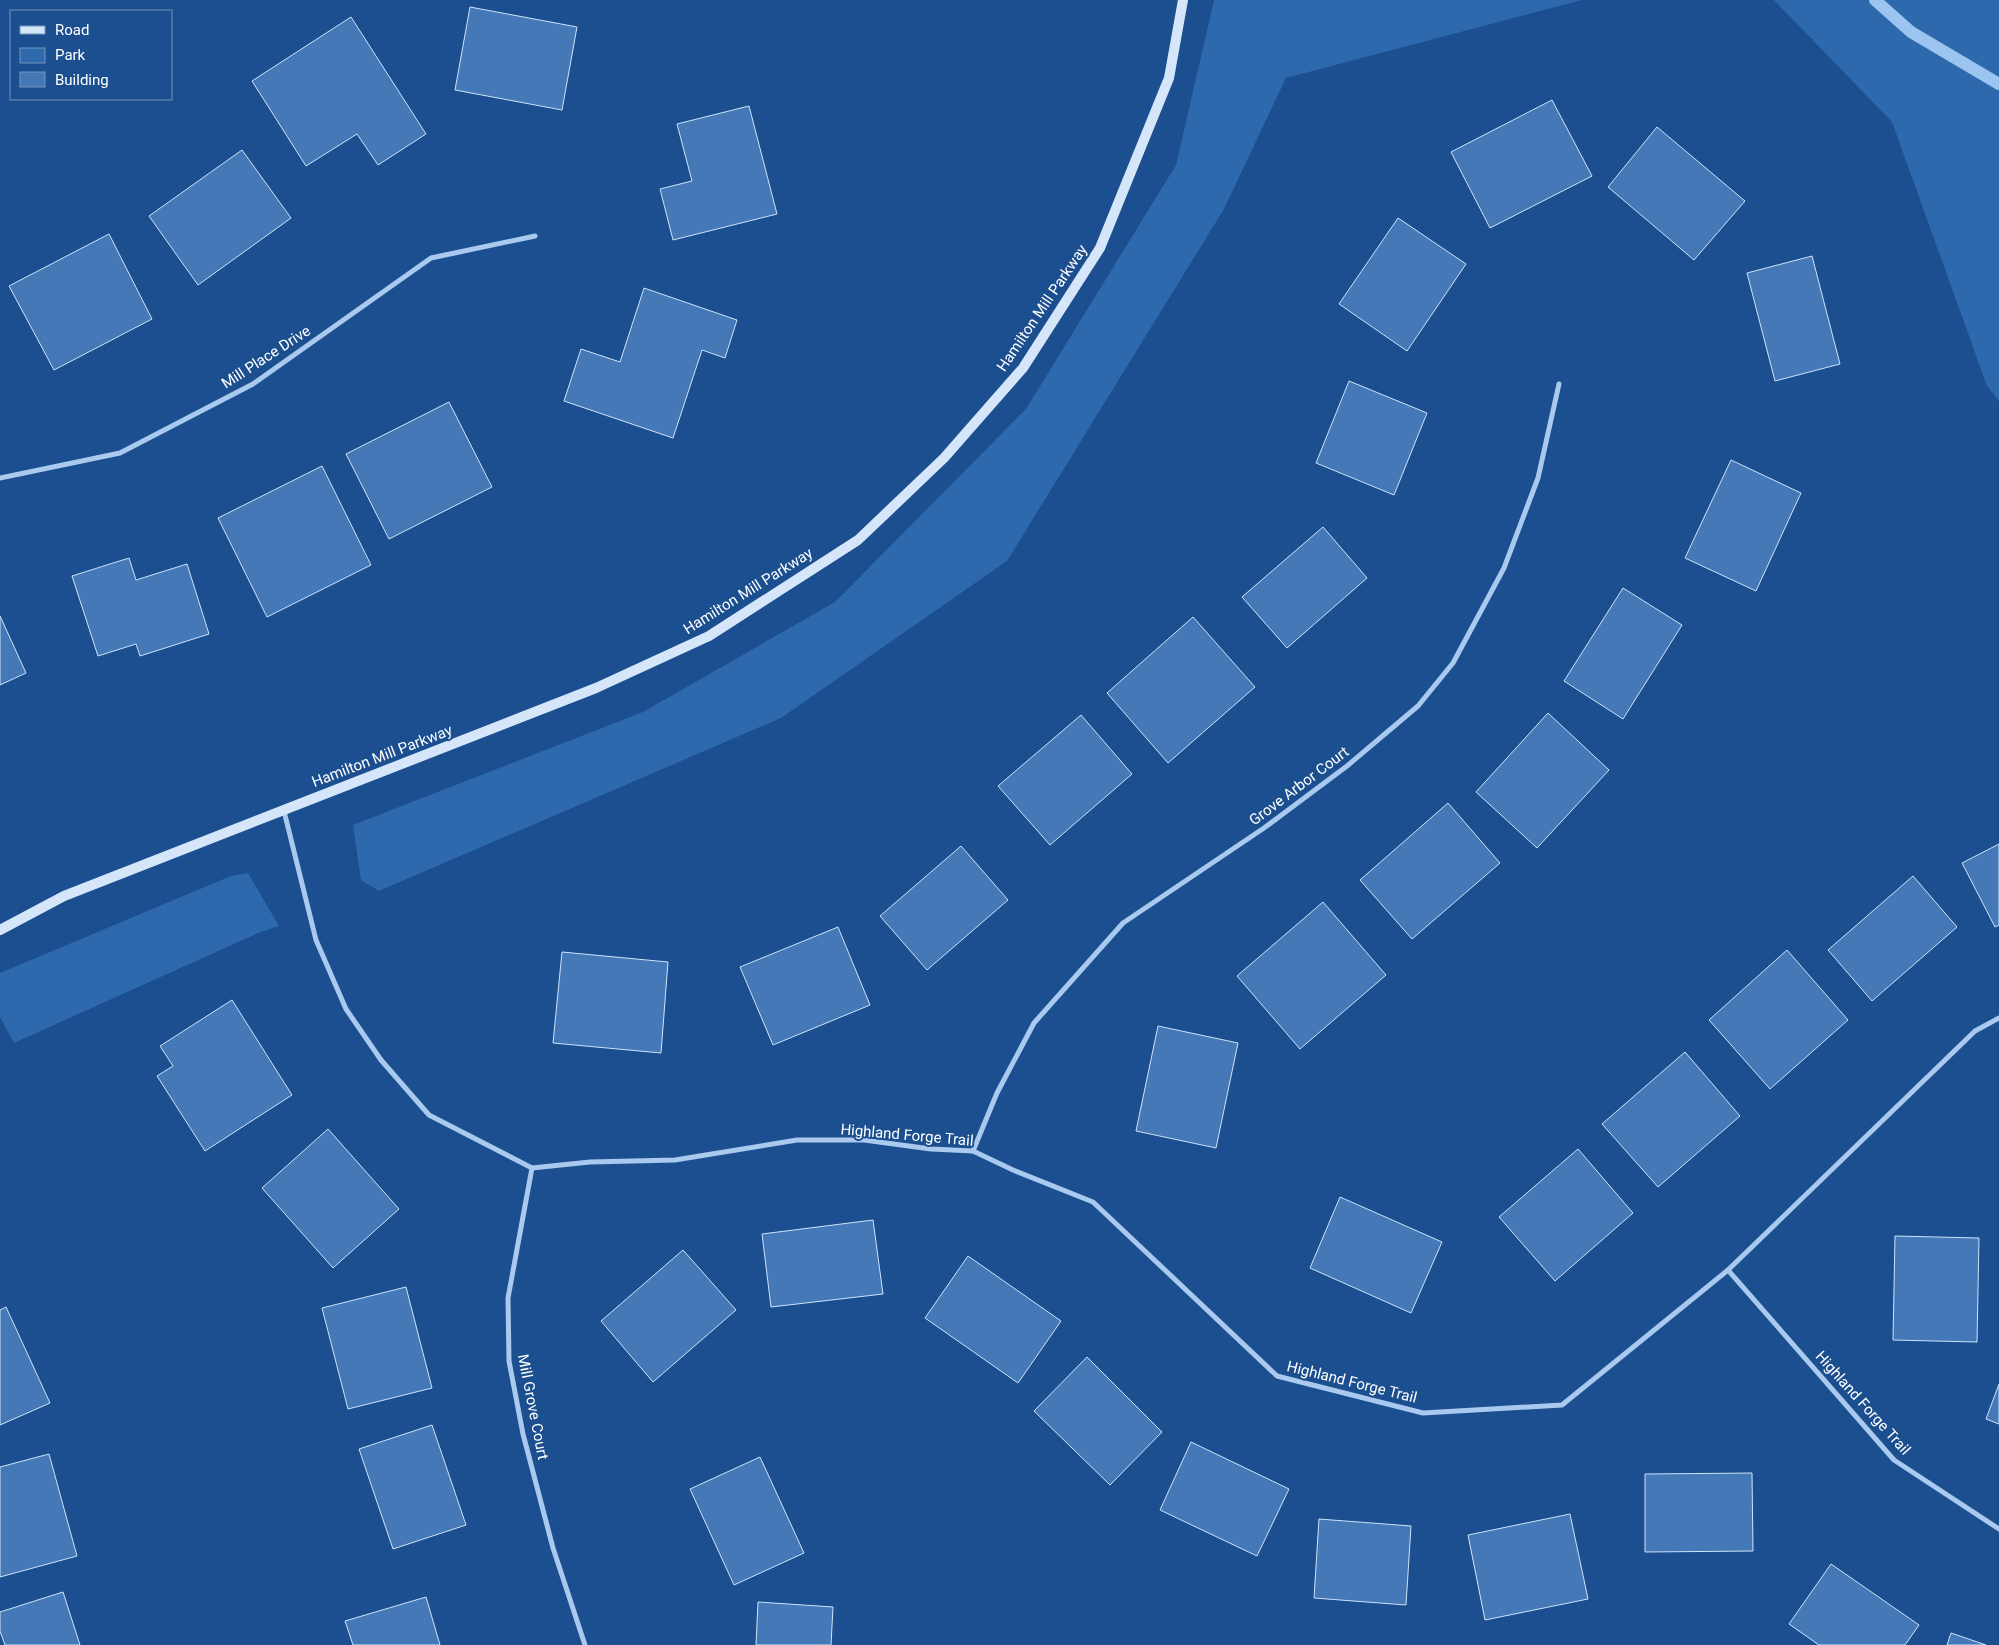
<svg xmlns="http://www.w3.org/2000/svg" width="1999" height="1645" viewBox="0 0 1999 1645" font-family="Roboto,sans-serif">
	<rect width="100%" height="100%" fill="#1b4f8f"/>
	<g fill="#2e69ad">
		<path d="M1214,0h368l-296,78 -62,131 -217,352 -226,157 -402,173 -18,-11 -8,-55 290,-113 192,-110 191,-193 150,-244z"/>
		<path d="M1774,0h225v401l-12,-15 -95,-264z"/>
		<path d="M248,873l31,53 -21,7 -244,110 -14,-26v-44l231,-97z"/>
	</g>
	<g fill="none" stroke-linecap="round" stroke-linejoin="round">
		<path stroke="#9cc4f0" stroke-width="12" d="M1875,0l36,32 88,52"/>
	</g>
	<g fill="#4478b7" stroke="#cfe3fa">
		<path d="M470,7l107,20 -15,83 -107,-20z"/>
		<path d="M351,17l75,117 -48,31 -21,-31 -51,32 -54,-85z"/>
		<path d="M1552,100l40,76 -102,52 -39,-76z"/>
		<path d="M749,106l28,108 -104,26 -13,-51 32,-8 -15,-57z"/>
		<path d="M1657,127l88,74 -51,59 -86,-73z"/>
		<path d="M242,150l49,68 -93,67 -49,-69z"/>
		<path d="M1398,218l68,46 -59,87 -68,-47z"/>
		<path d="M109,234l43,85 -98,51 -45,-84z"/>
		<path d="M1812,256l28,108 -65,17 -28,-108z"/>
		<path d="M644,288l93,32 -12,38 -23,-8 -29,88 -109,-37 17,-52 39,13z"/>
		<path d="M1349,381l78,32 -33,82 -78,-32z"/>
		<path d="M449,402l43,85 -103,52 -43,-85z"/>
		<path d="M1731,460l70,33 -45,98 -71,-33z"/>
		<path d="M322,466l49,99 -104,52 -49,-99z"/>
		<path d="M1323,527l44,51 -80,70 -45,-51z"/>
		<path d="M129,558l7,22 51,-16 22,70 -69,22 -4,-12 -38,12 -26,-80z"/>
		<path d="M1623,588l59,37 -59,94 -59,-38z"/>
		<path d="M0,616l26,57 -26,12z"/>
		<path d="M1193,617l62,70 -87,76 -61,-70z"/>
		<path d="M1548,713l61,57 -72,78 -61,-56z"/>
		<path d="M1081,715l51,59 -82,71 -52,-59z"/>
		<path d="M1448,803l52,60 -88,76 -52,-59z"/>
		<path d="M1999,844v81l-4,2 -33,-64z"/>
		<path d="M961,846l47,54 -81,70 -47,-54z"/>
		<path d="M1913,876l44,51 -85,74 -44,-51z"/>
		<path d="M1323,902l63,73 -86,74 -63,-73z"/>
		<path d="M838,927l32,78 -97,40 -33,-78z"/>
		<path d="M1787,950l61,70 -78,69 -61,-69z"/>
		<path d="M562,952l106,10 -7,91 -108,-10z"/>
		<path d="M232,1000l60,95 -87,56 -48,-75 16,-10 -13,-20z"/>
		<path d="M1158,1026l80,17 -22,105 -80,-17z"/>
		<path d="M1685,1052l55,64 -82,71 -56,-63z"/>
		<path d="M328,1129l71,80 -66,59 -71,-80z"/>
		<path d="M1578,1149l55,64 -78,68 -56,-64z"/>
		<path d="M1340,1197l102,45 -31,71 -101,-45z"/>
		<path d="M873,1220l10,74 -112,13 -9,-73z"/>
		<path d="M1895,1236l84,2 -2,104 -84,-2z"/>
		<path d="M683,1250l53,60 -83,72 -52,-61z"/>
		<path d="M968,1256l93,65 -43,62 -93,-65z"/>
		<path d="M406,1287l26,101 -84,21 -26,-101z"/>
		<path d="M6,1307l44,96 -50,22v-115z"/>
		<path d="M1087,1357l75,75 -52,53 -76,-74z"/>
		<path d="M1999,1384v40l-13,-5z"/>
		<path d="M432,1425l34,100 -73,24 -34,-100z"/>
		<path d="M1191,1442l98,47 -32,67 -97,-46z"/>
		<path d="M49,1454l28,102 -77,21v-110z"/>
		<path d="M760,1457l44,96 -70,32 -44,-96z"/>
		<path d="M1752,1473l1,78 -108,1v-78z"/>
		<path d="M1570,1514l18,85 -103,21 -17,-85z"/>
		<path d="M1319,1519l92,7 -5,79 -92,-7z"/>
		<path d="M1831,1564l88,61 -14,20h-86l-30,-21z"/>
		<path d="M63,1592l17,53h-75l-5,-14v-19z"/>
		<path d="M426,1597l14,48h-87l-8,-24z"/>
		<path d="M758,1602l75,5 -2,38h-75z"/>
		<path d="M1951,1633l35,12h-39z"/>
	</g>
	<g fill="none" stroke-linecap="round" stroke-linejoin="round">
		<g stroke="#a9c9ee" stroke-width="5">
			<path d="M0,478l120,-25 133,-69 178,-126 104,-22"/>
			<path d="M284,811l32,129 30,69 35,51 48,55 103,53 58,-6 85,-2 122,-20h67l67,9 42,2 40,19 80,32 184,174 146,37 139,-8 166,-135 247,-239 24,-13"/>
			<path d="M973,1151l24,-58 37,-70 89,-100 141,-95 83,-62 71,-60 35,-43 51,-95 34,-90 21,-94"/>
			<path d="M532,1168l-24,130 1,63 14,73 30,114 32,97"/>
			<path d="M1728,1270l166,190 105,69"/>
		</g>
		<path stroke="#d6e6fa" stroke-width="10" d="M0,930l64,-34 532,-208 113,-52 149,-96 86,-82 79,-90 77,-120 69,-170 14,-78"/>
	</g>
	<g text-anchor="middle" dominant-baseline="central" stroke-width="4" stroke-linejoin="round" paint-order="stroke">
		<g font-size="15" fill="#fff" stroke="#1b4f8f">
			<text transform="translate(1042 308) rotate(-56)">Hamilton Mill Parkway</text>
			<text transform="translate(266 357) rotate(-33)">Mill Place Drive</text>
			<text transform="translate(748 591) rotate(-32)">Hamilton Mill Parkway</text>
			<text transform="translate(382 756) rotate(-21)">Hamilton Mill Parkway</text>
			<text transform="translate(1299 786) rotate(-37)">Grove Arbor Court</text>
			<text transform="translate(907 1135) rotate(5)">Highland Forge Trail</text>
			<text transform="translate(1352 1382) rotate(14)">Highland Forge Trail</text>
			<text transform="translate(1863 1403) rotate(48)">Highland Forge Trail</text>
			<text transform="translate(533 1407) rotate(79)">Mill Grove Court</text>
		</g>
	</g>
	<rect x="10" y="10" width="162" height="90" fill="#1b4f8f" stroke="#7695bc"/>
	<rect x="20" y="26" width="25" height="8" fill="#d6e6fa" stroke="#7695bc"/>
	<text x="55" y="35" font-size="15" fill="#ffffff">Road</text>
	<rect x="20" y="48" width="25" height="15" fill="#2e69ad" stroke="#7695bc"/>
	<text x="55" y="60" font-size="15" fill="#ffffff">Park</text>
	<rect x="20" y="72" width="25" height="15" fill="#4478b7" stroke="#7695bc"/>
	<text x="55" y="85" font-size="15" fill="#ffffff">Building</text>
</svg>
